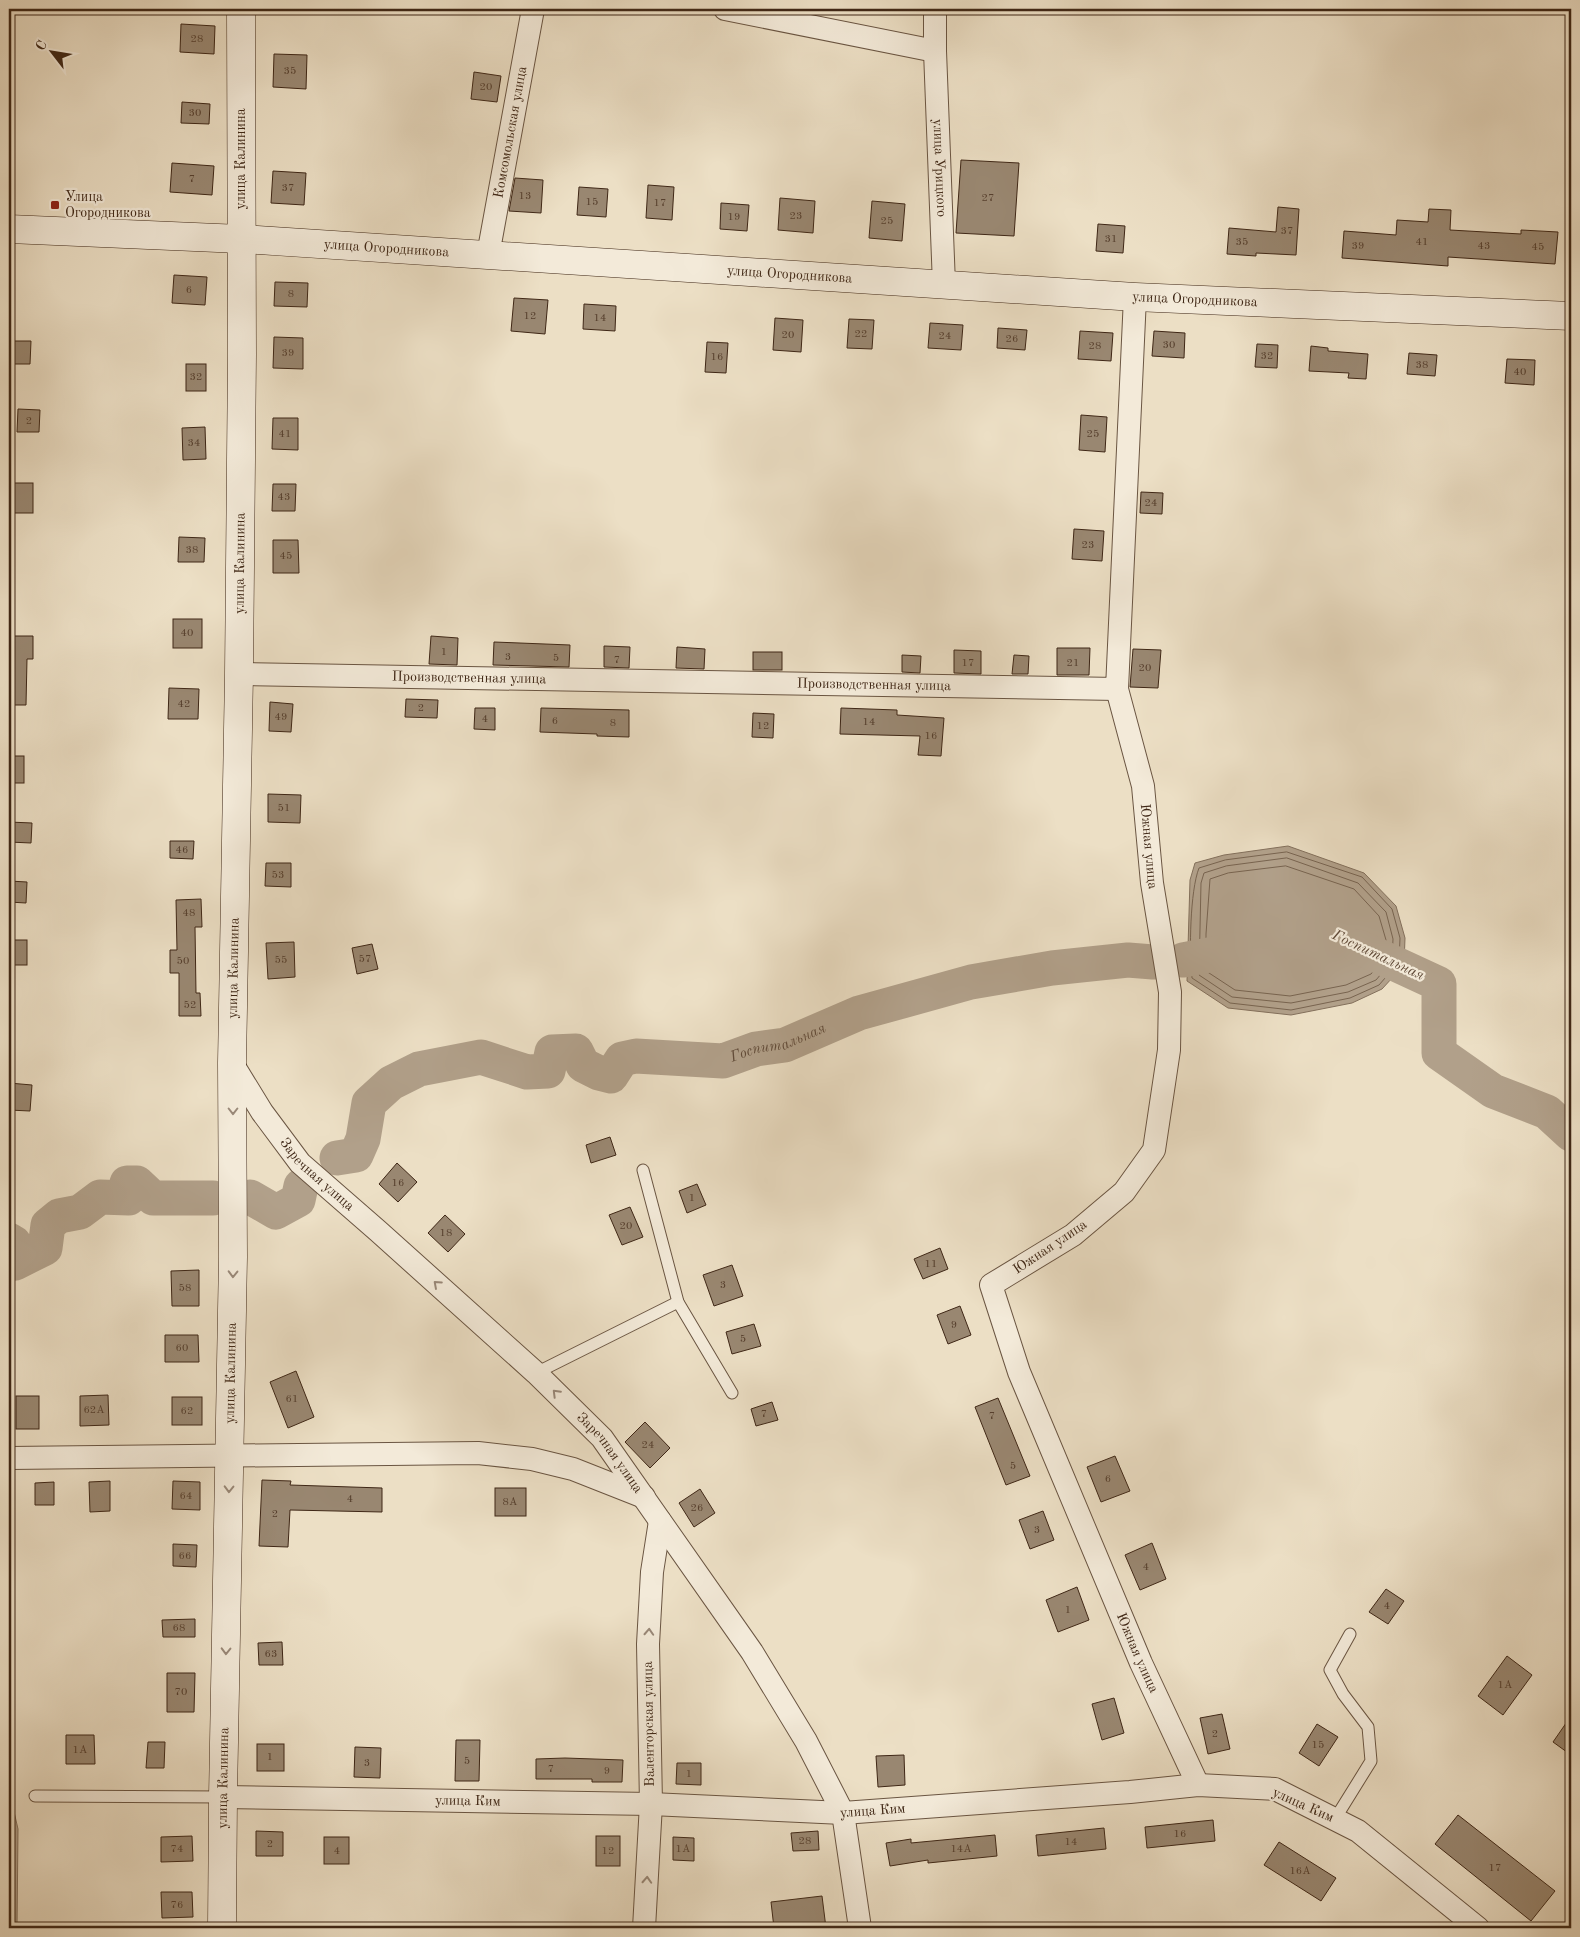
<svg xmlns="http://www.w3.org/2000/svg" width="1580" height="1937" viewBox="0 0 1580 1937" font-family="'Old Standard TT',serif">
	<rect width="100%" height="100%" fill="#ecdfc5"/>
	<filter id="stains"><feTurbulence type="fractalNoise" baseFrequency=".004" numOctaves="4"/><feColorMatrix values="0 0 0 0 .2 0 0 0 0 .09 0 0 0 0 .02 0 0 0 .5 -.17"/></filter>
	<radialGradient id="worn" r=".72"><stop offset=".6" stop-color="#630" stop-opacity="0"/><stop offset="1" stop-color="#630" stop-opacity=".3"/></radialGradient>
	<g fill="#b1a08a" stroke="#83705c">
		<path d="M1288,846l76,27 32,33 9,32 -1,27 -22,24 -30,14 -61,12 -63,-7 -41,-27 3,-101 5,-17 29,-8z"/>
		<path d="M9,1790l9,39 -1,99h-8z"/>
	</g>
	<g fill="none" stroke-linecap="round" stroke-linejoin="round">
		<g stroke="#786450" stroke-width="1">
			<path d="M1287,852l75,25 30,32 8,29 -1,24 -20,23 -29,13 -59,12 -61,-7 -38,-25c-3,-26 -2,-87 7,-110l26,-8z"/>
			<path d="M1287,858l71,25 28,29 7,27 -1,22 -16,19 -28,12 -57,11 -59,-6 -33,-22 2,-92 3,-10 22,-7z"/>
			<path d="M1286,866l68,23 25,27 7,24 -1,18 -14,16 -25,11 -56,11 -55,-6 -29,-19v-37l4,-55 18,-6z"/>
			<path d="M9,1812l4,18 -1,98"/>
		</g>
		<g stroke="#b1a08a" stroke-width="35">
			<path d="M1359,947l80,37v69l54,38 54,21 24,22"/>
			<path d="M1183,960l52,-10"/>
			<path id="s1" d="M337,1158l19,-3 7,-16 6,-36 22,-20 28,-14 62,-12 46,15 21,-1 4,-19 24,-1 7,14 16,8 12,3 11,-17 14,-3 87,5 33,-12 29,-4 74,-32 112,-31 81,-14 76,-8 25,2"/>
			<path d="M250,1197l26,15 22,-12 3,-14"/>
			<path d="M9,1240l5,3 -4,17 5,3 30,-15 3,-23 11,-9 21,-4 20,-15 29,1 -2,-15h10l16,15h60"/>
		</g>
	</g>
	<g fill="#998771" stroke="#3f2716">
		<path d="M181,24l34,2 -1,28 -34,-2z"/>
		<path d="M274,54l33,1 -1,34 -33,-2z"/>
		<path d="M474,72l27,4 -4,26 -26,-3z"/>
		<path d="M182,102l28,2 -1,20 -28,-1z"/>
		<path d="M961,160l58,3 -5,73 -58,-3z"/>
		<path d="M172,163l42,3 -2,29 -42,-3z"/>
		<path d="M273,171l33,2 -2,32 -33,-2z"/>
		<path d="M515,178l28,2 -2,33 -32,-2z"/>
		<path d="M648,185l26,2 -2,33 -26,-2z"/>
		<path d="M579,187l29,2 -2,28 -29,-2z"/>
		<path d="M780,198l35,3 -2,32 -35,-3z"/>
		<path d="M872,201l33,3 -3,37 -33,-3z"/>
		<path d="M721,203l28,2 -2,26 -27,-2z"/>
		<path d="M1278,207l21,2 -3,46 -40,-2v3l-29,-2 2,-26 47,4z"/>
		<path d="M1429,209l22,1 -1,20 71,4v-4l37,2 -3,32 -107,-7v9l-106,-8 2,-27 52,4 1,-15 31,2z"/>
		<path d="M1098,224l27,2 -2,27 -27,-2z"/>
		<path d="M174,275l33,2 -2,28 -33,-2z"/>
		<path d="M275,282l33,1 -1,24 -33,-1z"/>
		<path d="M514,298l34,2 -3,34 -34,-3z"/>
		<path d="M584,304l32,2 -1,25 -32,-2z"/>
		<path d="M775,318l28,2 -2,32 -28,-2z"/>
		<path d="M849,319l25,1 -2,29 -25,-1z"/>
		<path d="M930,323l33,2 -2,25 -33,-2z"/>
		<path d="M998,328l29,2 -2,20 -28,-2z"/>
		<path d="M1080,331l33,2 -2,28 -33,-2z"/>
		<path d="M1154,331l31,2 -1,25 -32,-2z"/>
		<path d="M274,337l29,1v31l-30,-1z"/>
		<path d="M9,341h22l-1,23h-21z"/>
		<path d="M707,342l21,1 -2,30 -21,-1z"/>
		<path d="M1257,344l21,1 -1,23 -22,-1z"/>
		<path d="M1311,346l17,2v3l40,3 -2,25 -18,-1 1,-5 -40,-2z"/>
		<path d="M1409,353l28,2 -2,21 -28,-2z"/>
		<path d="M1507,359l28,1 -1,25 -29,-2z"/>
		<rect x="186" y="364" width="20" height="27"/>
		<path d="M18,409l22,1 -1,22h-22z"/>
		<path d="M1081,415l26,2 -2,35 -26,-2z"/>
		<path d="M273,418h25v32l-26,-1z"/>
		<path d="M205,427l1,32 -23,1 -1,-32z"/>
		<rect x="9" y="483" width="24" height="30"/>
		<path d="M273,484h23l-1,27h-23z"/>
		<path d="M1141,492l22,1 -1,21 -22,-1z"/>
		<path d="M1074,529l30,2 -2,30 -30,-2z"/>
		<path d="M179,537l26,1 -1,24h-26z"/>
		<path d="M273,540h25l1,33h-26z"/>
		<rect x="173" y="619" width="29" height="29"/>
		<path d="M9,636h24v23h-6l-1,46h-17z"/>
		<path d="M431,636l27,2 -1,27 -28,-1z"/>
		<path d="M494,642l76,3 -1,22 -76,-2z"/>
		<path d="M604,646l26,1 -1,21 -25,-1z"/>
		<path d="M677,647l28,2 -1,20 -28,-1z"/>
		<path d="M1057,648h33l-1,27h-32z"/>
		<path d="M1133,649l28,1 -3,38 -28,-1z"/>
		<path d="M954,650l27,1v23l-27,-1z"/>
		<rect x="753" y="652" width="29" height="18"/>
		<path d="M902,655l19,1 -1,17 -18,-1z"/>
		<path d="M1014,655l15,1 -1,18h-16z"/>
		<path d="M169,688l30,1 -1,30h-30z"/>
		<path d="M406,699l32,1 -1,18 -32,-1z"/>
		<path d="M270,702l23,2 -2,28 -22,-1z"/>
		<path d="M475,708h20v22l-21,-1z"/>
		<path d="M541,708l88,2v27l-32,-1v-2l-57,-2z"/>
		<path d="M841,708l56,2v5l47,3 -3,38 -23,-1 2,-19 -80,-2z"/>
		<path d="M753,713l21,1 -1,24 -21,-1z"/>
		<rect x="9" y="756" width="15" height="27"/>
		<path d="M268,794l33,1 -1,28 -32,-1z"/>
		<path d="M9,822l23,1 -1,20 -22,-1z"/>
		<path d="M170,841h24l-1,18 -23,-1z"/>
		<path d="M266,863h25v24l-26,-1z"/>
		<path d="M9,881l18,1 -1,21 -17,-1z"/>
		<path d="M201,899l1,28h-7l1,66h4l1,23h-22v-43h-9v-23h7l-1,-50z"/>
		<rect x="9" y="940" width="18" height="25"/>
		<path d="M294,942l1,35 -27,2 -2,-36z"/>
		<path d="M372,944l6,25 -21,5 -5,-26z"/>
		<path d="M9,1083l23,2 -2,26 -21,-1z"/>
		<path d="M610,1137l6,18 -25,8 -5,-18z"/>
		<path d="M397,1163l20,19 -19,20 -19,-18z"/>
		<path d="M697,1184l9,21 -19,8 -8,-22z"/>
		<path d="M630,1207l13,30 -21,8 -13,-30z"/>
		<path d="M445,1215l20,19 -17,18 -20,-19z"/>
		<path d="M940,1248l8,21 -25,10 -9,-20z"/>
		<path d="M732,1265l11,31 -29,10 -11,-31z"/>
		<path d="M199,1270v36h-27l-1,-35z"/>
		<path d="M960,1306l11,29 -23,9 -11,-29z"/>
		<path d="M754,1324l7,22 -29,8 -6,-22z"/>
		<path d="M165,1335h33l1,27h-34z"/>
		<path d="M296,1371l18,46 -26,11 -18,-46z"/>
		<path d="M108,1395l1,30 -29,1v-30z"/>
		<rect x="16" y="1396" width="23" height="33"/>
		<rect x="172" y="1397" width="30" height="28"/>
		<path d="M998,1398l32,78 -24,9 -31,-78z"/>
		<path d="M772,1402l6,18 -22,6 -5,-17z"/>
		<path d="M645,1422l25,26 -20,20 -25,-26z"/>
		<path d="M1115,1456l15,35 -29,11 -14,-35z"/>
		<path d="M262,1480l29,1 -1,4 92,3v24l-92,-2 -2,37 -29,-1z"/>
		<path d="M110,1481v30l-20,1 -1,-30z"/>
		<path d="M173,1481l27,1v28l-28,-1z"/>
		<path d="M54,1482v23h-19v-22z"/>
		<rect x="495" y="1488" width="31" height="28"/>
		<path d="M700,1489l15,24 -21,14 -15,-24z"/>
		<path d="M1043,1511l11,29 -24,9 -11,-29z"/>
		<path d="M1152,1543l14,36 -26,11 -15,-35z"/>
		<path d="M173,1544l24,1 -1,22 -23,-1z"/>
		<path d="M1077,1587l12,33 -31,12 -12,-32z"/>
		<path d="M1386,1589l18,12 -16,23 -19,-12z"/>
		<path d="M195,1619v18h-32l-1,-17z"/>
		<path d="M282,1642l1,23h-24l-1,-22z"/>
		<path d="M1507,1656l25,19 -29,40 -25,-19z"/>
		<path d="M167,1673h28l-1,39h-27z"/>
		<path d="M1114,1698l10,35 -22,7 -10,-36z"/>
		<path d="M1222,1714l8,35 -22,5 -8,-36z"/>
		<path d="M1571,1716v39l-18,-13z"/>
		<path d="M1317,1724l21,13 -19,29 -20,-13z"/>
		<path d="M66,1735h28l1,29h-29z"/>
		<path d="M456,1740h24l-1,41h-24z"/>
		<path d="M148,1742h17l-1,26h-18z"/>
		<rect x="257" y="1744" width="27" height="27"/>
		<path d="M355,1747l26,1 -1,30 -26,-1z"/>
		<path d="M904,1755l1,30 -27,2 -2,-31z"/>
		<path d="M565,1758l58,2 -1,22h-30v-3h-56v-20z"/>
		<path d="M677,1763h24v22l-25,-1z"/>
		<path d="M1458,1815l97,76 -24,30 -96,-77z"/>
		<path d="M1213,1820l2,21 -68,7 -2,-21z"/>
		<path d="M1104,1828l2,21 -68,7 -2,-21z"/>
		<path d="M256,1831l27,1v24h-27z"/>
		<path d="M818,1831l1,19 -26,1 -2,-18z"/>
		<path d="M995,1835l2,21 -69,7v-3l-38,6 -4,-23 25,-4v4z"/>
		<path d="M192,1836l1,25 -32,1v-25z"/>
		<rect x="596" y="1836" width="24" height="30"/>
		<rect x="324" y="1837" width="25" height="27"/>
		<path d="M673,1837l21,1v23l-21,-1z"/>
		<path d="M1279,1842l57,36 -15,23 -57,-36z"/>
		<path d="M161,1892h31l1,25 -31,1z"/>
		<path d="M822,1896l4,32h-52l-3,-26z"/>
	</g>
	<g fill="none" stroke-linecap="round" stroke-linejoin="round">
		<g stroke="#6a5542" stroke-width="13">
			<g id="lane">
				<path d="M643,1170l35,132 54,91"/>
				<path d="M536,1373l142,-71"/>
				<path d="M35,1796l188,1"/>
				<path d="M1335,1819l36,-58 -3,-34 -25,-33 -13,-24 20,-36"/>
			</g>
		</g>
		<g stroke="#6a5542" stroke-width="24">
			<g id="street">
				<path d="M725,9l210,42"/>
				<path id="s2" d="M935,9v42l9,234"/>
				<path id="s3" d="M488,255l45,-246"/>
				<path id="s4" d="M239,674l878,15 18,-392"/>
				<path id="s5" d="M1117,689l26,97 9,97 18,109 -1,58 -15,100 -30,42 -51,43 -82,50 28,87 122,291 57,122"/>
				<path id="s6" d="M232,1063l30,49 38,51 78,68 158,142 66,65 150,214 54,89 37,72 17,115"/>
				<path d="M9,1458l469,-5 54,6 41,10 71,28"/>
				<path id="s7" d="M223,1797l428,7 192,9 287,-21 68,-7 77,4 83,42 120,97"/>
				<path d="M644,1928l7,-124 -3,-160 4,-72 8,-51"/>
			</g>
		</g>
		<g stroke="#3f2716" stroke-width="29">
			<g id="secondary">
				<path id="s8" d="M9,229l232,10 894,58 436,19"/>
				<path id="s9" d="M222,1928l1,-131 10,-540 -1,-194 7,-389 3,-320 -1,-345"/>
			</g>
		</g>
		<use href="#lane" stroke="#f3ead9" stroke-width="11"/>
		<use href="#street" stroke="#f3ead9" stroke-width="22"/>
		<use href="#secondary" stroke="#f3ead9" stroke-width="28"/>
	</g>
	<defs><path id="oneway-chevron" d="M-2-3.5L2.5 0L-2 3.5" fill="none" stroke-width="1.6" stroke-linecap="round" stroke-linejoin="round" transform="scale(1.25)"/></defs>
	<g stroke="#998878">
		<use href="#oneway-chevron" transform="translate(233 1111) rotate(90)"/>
		<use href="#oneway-chevron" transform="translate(233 1274) rotate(91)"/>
		<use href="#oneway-chevron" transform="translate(437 1284) rotate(-138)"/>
		<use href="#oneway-chevron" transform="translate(556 1393) rotate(-135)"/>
		<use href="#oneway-chevron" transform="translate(229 1489) rotate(91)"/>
		<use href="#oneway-chevron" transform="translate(649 1632) rotate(-87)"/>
		<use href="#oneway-chevron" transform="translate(226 1651) rotate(91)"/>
		<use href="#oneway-chevron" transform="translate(647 1880) rotate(-87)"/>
	</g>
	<rect fill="#8f2418" stroke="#f3ead9" stroke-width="2" x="50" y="200" width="10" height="10" rx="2.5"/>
	<g text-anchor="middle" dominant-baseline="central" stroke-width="4.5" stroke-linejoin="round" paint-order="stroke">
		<g font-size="11" fill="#563f2d">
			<text x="197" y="39">28</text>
			<text x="290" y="71">35</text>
			<text x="486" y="87">20</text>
			<text x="195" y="113">30</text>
			<text x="192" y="179">7</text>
			<text x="288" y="188">37</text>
			<text x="525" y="196">13</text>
			<text x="988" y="198">27</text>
			<text x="592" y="202">15</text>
			<text x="660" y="203">17</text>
			<text x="796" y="216">23</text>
			<text x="734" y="217">19</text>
			<text x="887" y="221">25</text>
			<text x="1287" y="231">37</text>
			<text x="1111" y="239">31</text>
			<text x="1242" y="242">35</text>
			<text x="1422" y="242">41</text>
			<text x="1358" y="246">39</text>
			<text x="1484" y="246">43</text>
			<text x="1538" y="247">45</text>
			<text x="189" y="290">6</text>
			<text x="291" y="294">8</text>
			<text x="530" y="316">12</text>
			<text x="600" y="318">14</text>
			<text x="861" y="334">22</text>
			<text x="788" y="335">20</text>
			<text x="945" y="336">24</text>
			<text x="1012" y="339">26</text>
			<text x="1169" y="345">30</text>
			<text x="1095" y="346">28</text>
			<text x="288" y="353">39</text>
			<text x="1267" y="356">32</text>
			<text x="717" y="357">16</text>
			<text x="1422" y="365">38</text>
			<text x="1520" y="372">40</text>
			<text x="196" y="377">32</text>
			<text x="29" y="421">2</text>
			<text x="285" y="434">41</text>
			<text x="1093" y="434">25</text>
			<text x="194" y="443">34</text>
			<text x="284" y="497">43</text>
			<text x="1151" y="503">24</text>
			<text x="1088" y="545">23</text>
			<text x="192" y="550">38</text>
			<text x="286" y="556">45</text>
			<text x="187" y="633">40</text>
			<text x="444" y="652">1</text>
			<text x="508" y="657">3</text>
			<text x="556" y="658">5</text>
			<text x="617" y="660">7</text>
			<text x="968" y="663">17</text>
			<text x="1073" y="663">21</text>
			<text x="1145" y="668">20</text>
			<text x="184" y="704">42</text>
			<text x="421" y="708">2</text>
			<text x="281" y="717">49</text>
			<text x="485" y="719">4</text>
			<text x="555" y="721">6</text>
			<text x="869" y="722">14</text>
			<text x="613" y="723">8</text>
			<text x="763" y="726">12</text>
			<text x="931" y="736">16</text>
			<text x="284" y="808">51</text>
			<text x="182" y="850">46</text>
			<text x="278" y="875">53</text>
			<text x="189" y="913">48</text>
			<text x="365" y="959">57</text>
			<text x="281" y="960">55</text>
			<text x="183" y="961">50</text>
			<text x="190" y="1005">52</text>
			<text x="398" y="1183">16</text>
			<text x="692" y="1198">1</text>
			<text x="626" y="1226">20</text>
			<text x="446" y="1233">18</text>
			<text x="931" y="1264">11</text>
			<text x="723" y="1285">3</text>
			<text x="185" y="1288">58</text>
			<text x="954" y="1325">9</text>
			<text x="743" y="1339">5</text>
			<text x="182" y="1348">60</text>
			<text x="292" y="1399">61</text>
			<text x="94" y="1410">62А</text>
			<text x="187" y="1411">62</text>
			<text x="764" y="1414">7</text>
			<text x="992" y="1416">7</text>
			<text x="648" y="1445">24</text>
			<text x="1013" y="1466">5</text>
			<text x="1108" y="1479">6</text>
			<text x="186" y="1496">64</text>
			<text x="350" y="1499">4</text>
			<text x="510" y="1502">8А</text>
			<text x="697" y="1508">26</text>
			<text x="275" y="1514">2</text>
			<text x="1037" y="1530">3</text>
			<text x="185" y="1556">66</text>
			<text x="1146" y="1567">4</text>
			<text x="1387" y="1606">4</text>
			<text x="1068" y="1610">1</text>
			<text x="179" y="1628">68</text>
			<text x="271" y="1654">63</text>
			<text x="1505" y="1685">1А</text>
			<text x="181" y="1692">70</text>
			<text x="1215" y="1734">2</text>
			<text x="1318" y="1745">15</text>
			<text x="80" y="1750">1А</text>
			<text x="270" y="1757">1</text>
			<text x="467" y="1761">5</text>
			<text x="367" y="1763">3</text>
			<text x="551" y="1769">7</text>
			<text x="607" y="1771">9</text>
			<text x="689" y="1774">1</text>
			<text x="1180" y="1834">16</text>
			<text x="805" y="1841">28</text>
			<text x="1071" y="1842">14</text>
			<text x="270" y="1844">2</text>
			<text x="177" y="1849">74</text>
			<text x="683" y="1849">1А</text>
			<text x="961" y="1849">14А</text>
			<text x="337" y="1851">4</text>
			<text x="608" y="1851">12</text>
			<text x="1495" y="1868">17</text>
			<text x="1300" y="1871">16А</text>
			<text x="177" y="1905">76</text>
		</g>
		<g font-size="14" fill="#3f2716" stroke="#f3ead9">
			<text stroke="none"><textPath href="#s3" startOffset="125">Комсомольская улица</textPath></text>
			<text transform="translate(241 159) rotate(-90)">улица Калинина</text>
			<text stroke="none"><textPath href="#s2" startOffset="159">улица Урицкого</textPath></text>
			<text stroke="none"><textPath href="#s8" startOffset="378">улица Огородникова</textPath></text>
			<text stroke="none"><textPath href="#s8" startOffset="782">улица Огородникова</textPath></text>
			<text stroke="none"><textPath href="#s8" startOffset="1188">улица Огородникова</textPath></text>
			<text stroke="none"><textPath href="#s9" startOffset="1365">улица Калинина</textPath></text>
			<text stroke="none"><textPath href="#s4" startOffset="230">Производственная улица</textPath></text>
			<text stroke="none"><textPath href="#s4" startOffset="635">Производственная улица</textPath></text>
			<text stroke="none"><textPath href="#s5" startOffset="161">Южная улица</textPath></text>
			<text stroke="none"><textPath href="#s9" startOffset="960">улица Калинина</textPath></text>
			<text stroke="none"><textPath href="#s6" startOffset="141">Заречная улица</textPath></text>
			<text transform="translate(1050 1247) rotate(-34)">Южная улица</text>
			<text stroke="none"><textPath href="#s9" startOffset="555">улица Калинина</textPath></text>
			<text stroke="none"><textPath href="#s6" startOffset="546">Заречная улица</textPath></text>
			<text stroke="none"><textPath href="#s5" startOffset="1078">Южная улица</textPath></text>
			<text transform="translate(649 1724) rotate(-91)">Валенторская улица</text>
			<text stroke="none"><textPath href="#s9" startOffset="150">улица Калинина</textPath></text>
			<text stroke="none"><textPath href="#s7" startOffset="245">улица Ким</textPath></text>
			<text transform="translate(1303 1805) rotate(24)">улица Ким</text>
			<text stroke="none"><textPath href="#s7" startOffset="650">улица Ким</textPath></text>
		</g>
		<g font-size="14" fill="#3f2716" stroke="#f3ead9" text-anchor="start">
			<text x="65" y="197">Улица<tspan x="65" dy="16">Огородникова</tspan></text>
		</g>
		<g font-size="15" font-style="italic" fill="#614b39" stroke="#f3ead9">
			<text transform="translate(1378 956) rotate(25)">Госпитальная</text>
			<text stroke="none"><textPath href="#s1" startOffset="536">Госпитальная</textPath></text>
		</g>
	</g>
	<rect width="1580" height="1937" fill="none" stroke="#ecdfc5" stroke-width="30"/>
	<rect x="10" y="10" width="1560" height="1917" fill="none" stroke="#3f2716" stroke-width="2.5"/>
	<rect x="15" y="15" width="1550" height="1907" fill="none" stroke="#3f2716"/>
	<g transform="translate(52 52) rotate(301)" stroke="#f3ead9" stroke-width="4" paint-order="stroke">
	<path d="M0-4L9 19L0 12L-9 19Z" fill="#3f2716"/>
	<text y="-8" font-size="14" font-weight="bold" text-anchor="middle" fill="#3f2716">С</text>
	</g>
	<rect width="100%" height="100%" filter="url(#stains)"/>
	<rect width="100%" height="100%" fill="url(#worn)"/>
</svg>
